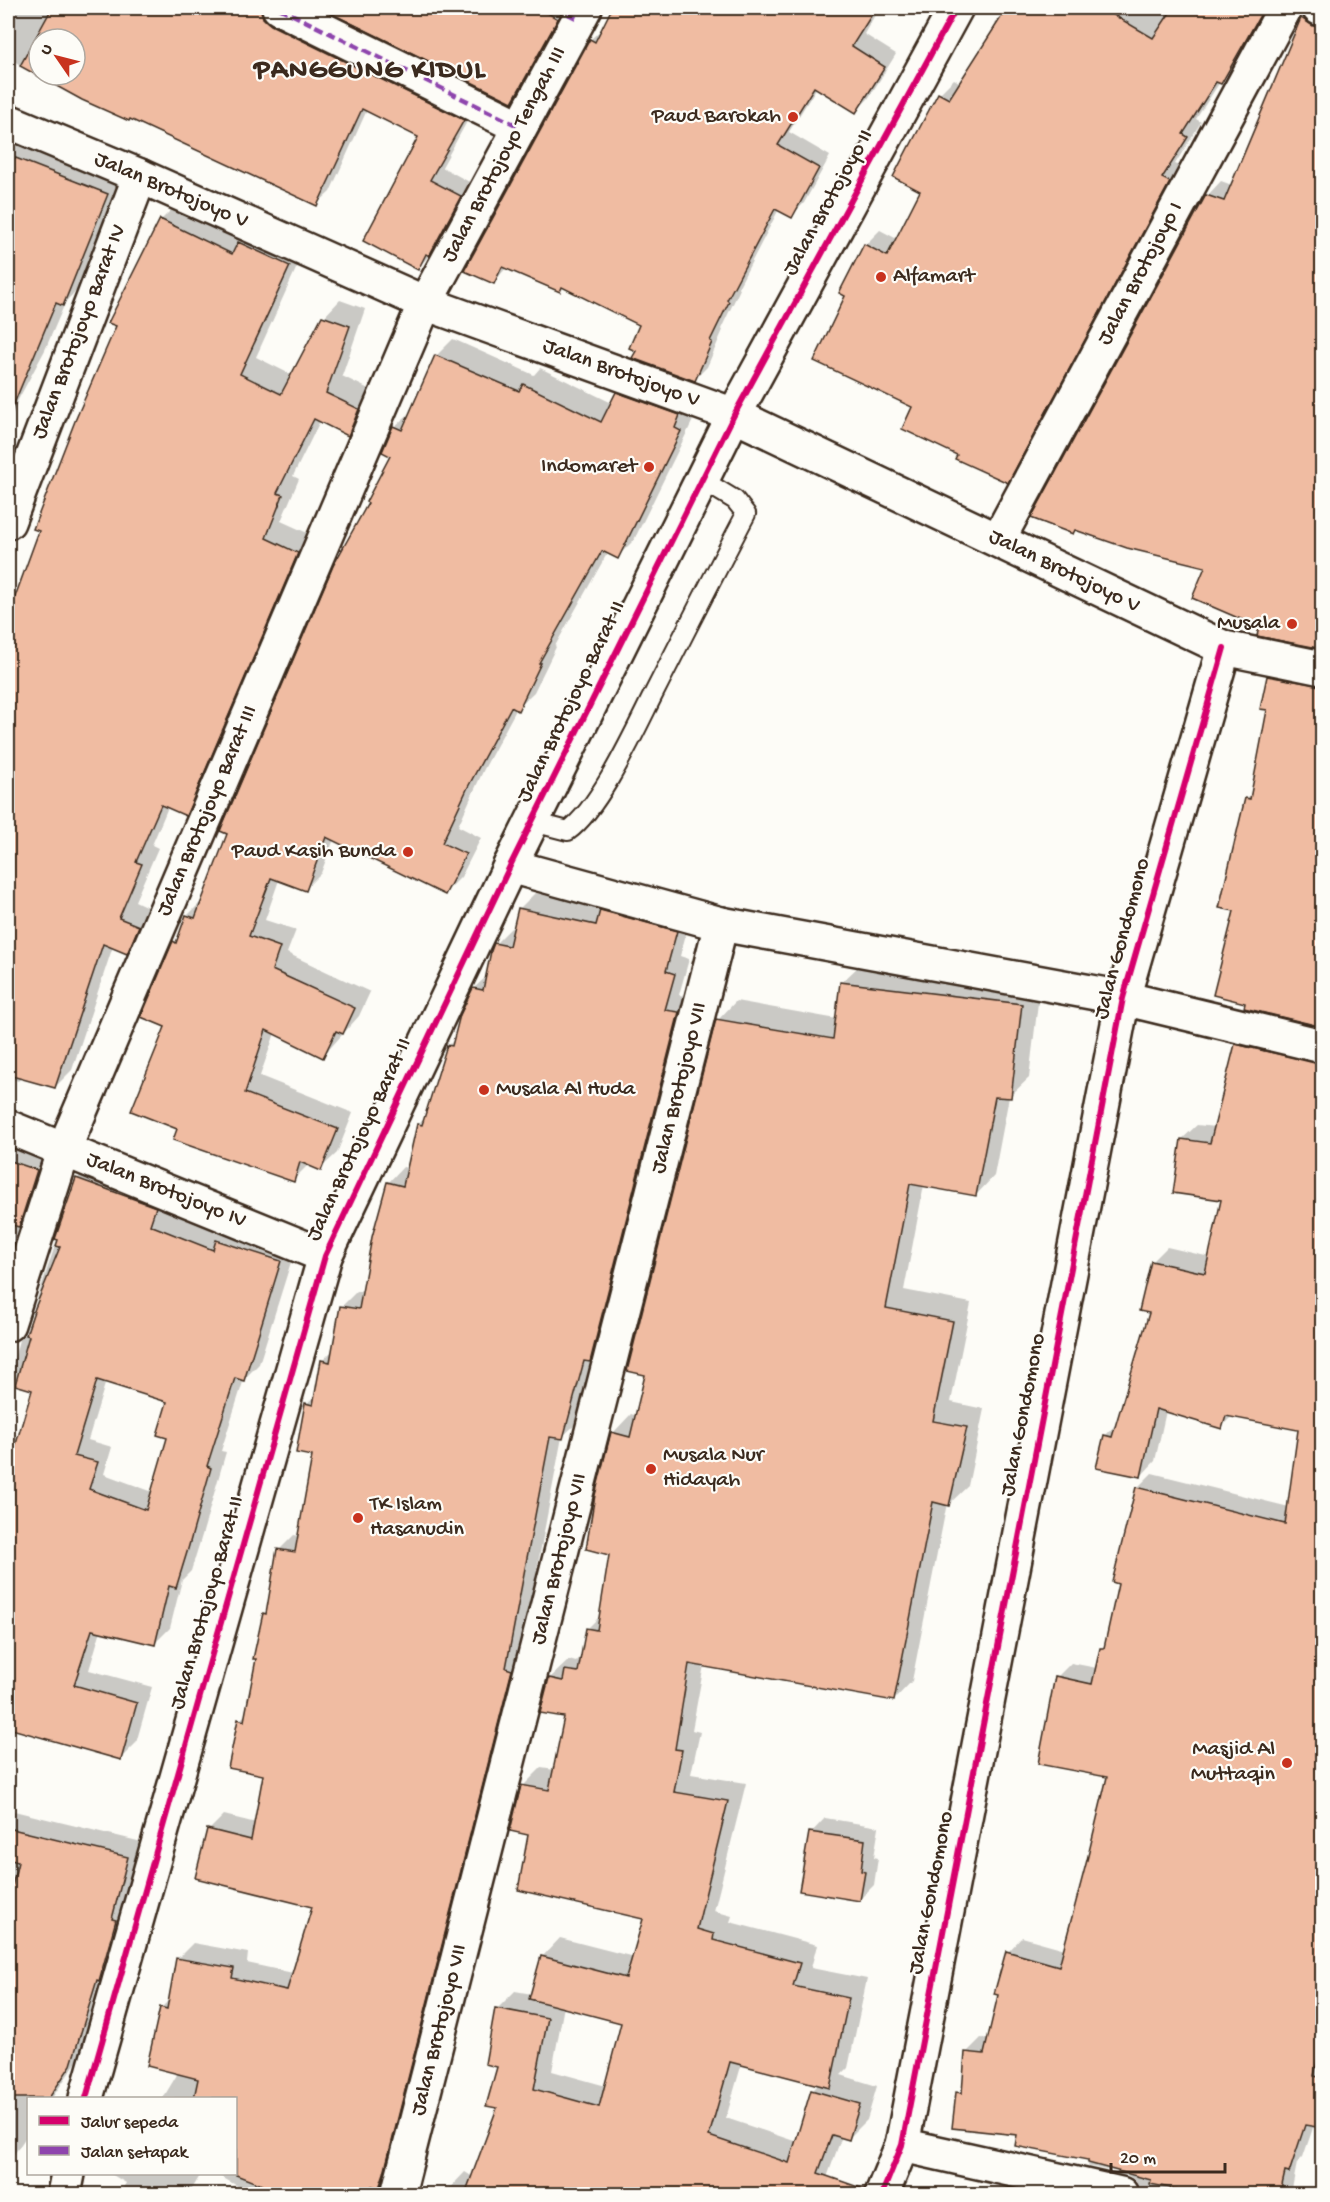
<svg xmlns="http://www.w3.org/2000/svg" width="1330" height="2202" viewBox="0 0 1330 2202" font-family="'Gochi Hand',sans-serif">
	<rect width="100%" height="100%" fill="#fdfcf7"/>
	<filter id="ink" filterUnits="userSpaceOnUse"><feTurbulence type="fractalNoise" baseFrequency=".0167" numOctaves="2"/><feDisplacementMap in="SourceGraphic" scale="12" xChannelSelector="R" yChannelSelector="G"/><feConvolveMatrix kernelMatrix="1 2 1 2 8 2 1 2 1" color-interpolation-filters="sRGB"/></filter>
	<g filter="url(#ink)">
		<g fill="#0003" fill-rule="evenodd">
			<path d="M8,8h269l198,99 -33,60 31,17 -31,57 -24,27 2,-131 -53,-27 -37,82 -13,12 -186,-87 -48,-18 -75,-41zM39,39h36v36h-36z"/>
			<path d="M324,8h244l-43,80 -13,13z"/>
			<path d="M613,8h266l-15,26 32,20 -28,45 -12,12 -39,-24 -28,45 41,24 -26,47 -13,13 -12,-7 -41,79 2,1 -19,40 2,1 -16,37 -12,12 -57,-29 3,-25 -77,-39 -4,4 -53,-23 -13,15 -28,-12 125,-231 13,-12z"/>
			<path d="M1005,8h264l-33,60 -16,14 -24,37 5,3 -26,42 8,3 -161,299 -15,15 -48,-27 -45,-48 -67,-111 -6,-3 24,-47 15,-15 17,9 25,-49 17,-96 15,-15 7,4 36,-58 -2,-1z"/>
			<path d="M1312,8h10v491l-61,128 -54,-61 -130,-37 -4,4 134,-337 14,-15 11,4 71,-169z"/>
			<path d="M8,131l115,46 -43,110 -14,14 -21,49 -27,50 -10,26z"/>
			<path d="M178,203l127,46 -49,108 36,18 32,-58 16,-17 25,9 -23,67 33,16 -11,25 -16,17 -28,-13 -27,55 6,3 -18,42 33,15 -112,262 -17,16 -17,-7 -16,38 6,3 -23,53 19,9 -11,25 -16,17 -14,-6 -41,124 -17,17 -33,-9 -4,3 -10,-4v-473l8,-9 102,-269 -8,-4 51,-102z"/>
			<path d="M453,339l81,36 6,-7 72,35 5,-10 16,-17 63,38 -62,126 -17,17 -9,-5 -53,94 1,1 -22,45 -17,16 -33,61 -26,57 23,12 -20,39 -17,17 -110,-55 -13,34 -16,16 -26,-9 -14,40 31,10 -9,23 83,39 -11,24 -36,40 -48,-23 -15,43 93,37 -16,40 -17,16 -11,-5 -16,16 -126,-154 7,-84 6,-5 7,-21 17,-17 188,-443 2,-29 18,-16 24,-55z"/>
			<path d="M1283,662l39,8v355l-87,-115 11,-111 6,-6 17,-84 -1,-32z"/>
			<path d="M535,893l69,15 87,8 -11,40 9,3 -10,36 15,2 -116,425 -16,15 -41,216 -127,518 -12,12 -5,11h-125l-36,-20h20v-76h-73l15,-25 -17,-65 9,-9 7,-40 16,-16 55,10 -1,10 46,10 21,-67 -105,-76 15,-15 32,8 8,-49 -24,-54 7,-7 17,-99 4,-4 11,-60 15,-15 5,1 15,-82 -8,-50 10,-9 6,-34 12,-12 8,-43 15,-15 6,1 25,-109 15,-16 5,1 10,-43 9,-9 21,-70 8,-8 18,-50 13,-12 8,-32 16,-16 4,1 4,-20z"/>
			<path d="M860,965l180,21 -11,92 -20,19 -15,79 -18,19 -52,-10 -20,105 67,13 -20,99 33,7 -16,77 -19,18 -2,-1 -35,178 -18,19 -190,-35 -12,65 8,2 -9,42 55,9 -32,128 18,5 -2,6 87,23 -6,23 56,11 -19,89 -7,7 36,11 -10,34 -18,18 -7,-2 -21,58h-377l21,-22 8,5 26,-70 -2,-98 18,-18 17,3 10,-37 18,-19 74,19 11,-39 -115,-84 -7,-48 18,-18 14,2 10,-54 -15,-38 19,-18 7,2 7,-8 4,-25 14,-14 10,-61 2,-121 18,-19 6,2 81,-396 18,-19 101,18 4,-36zM564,2006l59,16 -17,64 -54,-15zM742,2063l77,21 -7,7 -15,51 -71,-24z"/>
			<path d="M1251,1030l71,18v1079l-8,-2 -11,32 -6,6 -6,31h-150l-1,-5 -5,-9 -9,-6 -38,-8 2,-7 -71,-26 -61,-40 6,-6 2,-34 15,-15 8,1 19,-87 14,-15 43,12 44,-173 -52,-99 14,-14 26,5 5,-20 5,-5 30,-155 15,-15 137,34 11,-78 -67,-14 -12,12 -55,-16 -11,50 -14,15 -36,-40 12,-13 34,-111 1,-50 15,-15 43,10 13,-58 -41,-60 15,-14 18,2 21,-82z"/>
			<path d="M8,1131l44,24 -25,76 -15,16 -2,-1 -2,7z"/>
			<path d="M92,1163l78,29 -6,18 60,23 9,-8 63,21 -37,118 -15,15 -23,72 5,1 -23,80 -12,39 -9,9 -12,48 -15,15 -54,-13 -12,40 63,17 -16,56 -15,15 -113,-31v-285l6,-7 6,2 14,-48 -26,-8 11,-41 8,-10 50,-151zM106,1381l63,20v36l-16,55 -49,-18 8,-27 -24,-7z"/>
			<path d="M14,1811l128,31 -56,206 -34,50h-24v36l-20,29v-346z"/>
			<path d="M825,1818l54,9 -5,30 4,1 -4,27 -14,14 -49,-66z"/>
			<path d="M111,2174h90l-12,20h-70l7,-11z"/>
		</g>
		<g fill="#f0bca2" stroke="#3b2a1e" stroke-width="1.5" fill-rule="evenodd">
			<path d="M52,8h209l2,10 8,7 193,95 -34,60 31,16 -32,60 -3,-2 -8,16 -55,-29 55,-104 -56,-28 -45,97 -187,-87 -1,2 -47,-21 -62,-34zM39,39h36v36h-36z"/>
			<path d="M320,8h219l19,11 -46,83z"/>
			<path d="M612,8h264l-24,38 33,21 -29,46 -42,-26 -36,58 41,23 -27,50 -17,-9 -48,91 2,2 -19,39 2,1 -17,39 -63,-23 4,-7 -7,-3 10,-23 -77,-38 -2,5 -58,-25 -8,17 -30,-13 126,-232 5,3z"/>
			<path d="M1007,8h95l51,30 20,-30h91l-43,76 -5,-2 -33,52 5,3 -26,41 8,4 -162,301 -53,-24 2,-4 -55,-26 10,-22 -98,-46 31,-65 -6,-3 25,-49 23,12 33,-65 -27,-14 16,-31h1l28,-53 11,6z"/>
			<path d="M1301,18l12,8 10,1v622l-66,-13 2,-9 -67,-29 13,-31 -78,-19 -52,-18 -2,4 -42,-16 175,-323 18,6z"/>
			<path d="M8,155l100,39 -45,112 -7,-3 -48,115z"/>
			<path d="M160,219l72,35 6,-12 52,24 -50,108 41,20 41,-78 28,10 -24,67 33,16 -11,27 -34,-17 -37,74 6,2 -17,43 32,15 -112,263 -25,-11 -25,57 6,2 -23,54 20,8 -12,28 -24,-10 -48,144 -47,-13v-459l31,-85 -6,-2 42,-108 41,-95 -8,-3z"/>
			<path d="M435,355l84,36 4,-7 78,38 15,-30 64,23 -5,13 6,3 -63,128 -16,-8 -63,112h2l-23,48 -7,-4 -43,80 -26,56 24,11 -21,41 -119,-58 -20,54 -35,-13 -22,58 31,11 -8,23 83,38 -12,26 -7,-3 -13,27 -57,-28 -21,63 93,36 -17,42 -21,-9 -6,20 -121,-42 4,-11 -46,-18 34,-84 -24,-10 32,-76 3,2 10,-28 9,3 32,-84 -7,-3 113,-265 35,-63 -2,-1 24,-46 -8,-4 11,-26 9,4z"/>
			<path d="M1267,676l56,10v341l-79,-19 1,-5 -32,-8 21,-84 -15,-3 26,-110 5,1 17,-89 -7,-1z"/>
			<path d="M518,908l78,17 4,-15 77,21 -11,40 9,3 -10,36 14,2 -89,350 -6,-1 -21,78 -13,-2 -44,231 6,2 -128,503 -5,15 -7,-2 -3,8h-84l-49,-19v-77h-42l4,-19 -51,-13 13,-59 7,2 9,-51 58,10 -2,10 55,12 25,-83 -117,-29 12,-49 44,11 12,-65 -35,-7 10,-49 6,2 12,-62h-3l10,-46 3,1 11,-65 18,3 17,-96 -16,-3 9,-50 8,2 8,-45 9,2 10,-56 19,3 13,-72 15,-55 16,4 14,-62 5,1 25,-80 5,1 8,-31 13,-27 10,2 8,-39 3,-8 15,3z"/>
			<path d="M840,982l182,22 -11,94 -16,-1 -19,99 -66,-12 -24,124 67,13 -20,100 34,6 -18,79 -16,-4 -39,199 -205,-37 -14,85 7,1 -8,42 54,9 -31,128 17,5 -1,6 87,23 -7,23 56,12 -19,90 -100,-26 -21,74 80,27 22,-73 49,14 -11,36 -17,-5 -14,38 46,16v5h-399l32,-86 -11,-2 11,-39 -12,-3 10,-56 53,10 -14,71 65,18 22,-84 -92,-24 12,-43 85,22 17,-59 -125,-29 10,-55 -18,-4 11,-46 28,5 15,-73 -24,-4 9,-35 14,3 2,-11 13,2 8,-44 11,2 12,-75 -23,-6 9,-54 16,-63 19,5 15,-62 -18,-4 89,-352 117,20z"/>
			<path d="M1235,1044l88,20v970l-9,42 9,2v50l-18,-3 -16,48 -4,-1 -5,22h-100l1,-4 -31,-6 1,-4 -63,-17v-3l-73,-14 2,-11 -65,-7 4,-36 6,1 3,-41 19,2 14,-59 -4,-1 12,-43 53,15 28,-106 20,-83 -69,-13 17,-88 37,8 8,-36h4l14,-64 -6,-2 24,-95 149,37 13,-94 -72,-14 -4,13 -66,-20 -15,68 -45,-9 8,-33 8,2 37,-124 -10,-2 12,-50 54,12 16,-73 -48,-7 8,-54 29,4z"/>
			<path d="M8,1160l29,10 -18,57 -11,-3z"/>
			<path d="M76,1178l80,29 -6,18 63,25 3,-10 65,21 -37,120 -9,-3 -28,88 4,2 -23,81 -12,39 -7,-2 -14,59 -63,-15 -18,55 63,18 -16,57 -113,-32v-276l5,2 19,-64 -17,-5 14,-49 -3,-1 9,-27 25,-61 -4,-1 2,-6 -3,-1zM97,1380l70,22 -10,33 10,3 -21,72 -57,-21 9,-27 -24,-6z"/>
			<path d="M8,1828l120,29 -16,62 4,1 -17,61 -2,-1 -26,85 -22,33h-41v-195l10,-41 -10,-3z"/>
			<path d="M809,1832l56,8 -4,31 4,1 -5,29 -61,-10z"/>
		</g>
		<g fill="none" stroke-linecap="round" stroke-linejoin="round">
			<g stroke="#3b2a1e" stroke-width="22">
				<path id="service" d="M533,822l35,9c31,-22 66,-98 84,-134 31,-61 62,-122 94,-183l-11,-14 -33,-20"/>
			</g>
			<g stroke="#3b2a1e" stroke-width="38">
				<g id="minor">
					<path d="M279,8l241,119"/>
					<path d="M1319,8l3,1"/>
					<path d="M8,121l132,55 285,127 309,112 490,233 98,20"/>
					<path d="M8,522l132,-346"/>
					<path d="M998,540l287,-532"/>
					<path d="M510,866l211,58 402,74 199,48"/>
					<path d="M8,1127l317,129"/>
					<path d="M8,1324l56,-175 361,-846 160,-295"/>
					<path d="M86,2098l239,-842 185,-390 224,-451 222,-407"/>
					<path d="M902,2145l219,49"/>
					<path d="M64,2194l4,-20"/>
					<path d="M398,2194l323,-1270"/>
					<path d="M882,2194l20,-49 221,-1147 101,-350"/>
				</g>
			</g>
			<use href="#service" stroke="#fdfcf7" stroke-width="18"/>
			<use href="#minor" stroke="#fdfcf7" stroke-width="33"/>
			<g stroke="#8e44ad" stroke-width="4.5" stroke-dasharray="9 4.5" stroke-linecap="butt">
				<path d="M279,8l241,119"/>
				<path d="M556,8l22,11"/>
			</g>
			<g stroke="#fdfcf7" stroke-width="10">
				<g id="cycleway">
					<path d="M86,2098l239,-842 185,-390 224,-451 222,-407"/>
					<path d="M882,2194l20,-49 221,-1147 101,-350"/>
				</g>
			</g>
			<use href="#cycleway" stroke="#d6006c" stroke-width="6"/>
		</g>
	</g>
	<g fill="#c8321e" stroke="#fdfcf7" stroke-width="2">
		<circle cx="793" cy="117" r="6"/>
		<circle cx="881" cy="277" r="6"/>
		<circle cx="649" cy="467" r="6"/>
		<circle cx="1292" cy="624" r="6"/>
		<circle cx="408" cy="852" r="6"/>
		<circle cx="484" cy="1090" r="6"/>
		<circle cx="651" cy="1469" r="6"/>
		<circle cx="358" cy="1518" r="6"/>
		<circle cx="1287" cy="1763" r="6"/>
	</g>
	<g text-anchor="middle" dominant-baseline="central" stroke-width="4.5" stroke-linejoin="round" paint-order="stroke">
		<g font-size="22" fill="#3b2a1e" stroke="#fdfcf7" text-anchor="end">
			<text x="781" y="117">Paud Barokah</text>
			<text x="893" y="277" text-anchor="start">Alfamart</text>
			<text x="637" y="467">Indomaret</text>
			<text x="1280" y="624">Musala</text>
			<text x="396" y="852">Paud Kasih Bunda</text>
			<text x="496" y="1090" text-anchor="start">Musala Al Huda</text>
			<text x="663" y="1456" text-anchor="start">Musala Nur<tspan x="663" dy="25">Hidayah</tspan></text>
			<text x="370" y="1505" text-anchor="start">TK Islam<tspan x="370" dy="25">Hasanudin</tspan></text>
			<text x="1275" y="1750">Masjid Al<tspan x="1275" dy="25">Muttaqin</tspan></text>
		</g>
		<g font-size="22" fill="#3b2a1e" stroke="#fdfcf7">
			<text transform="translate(505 155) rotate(-62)">Jalan Brotojoyo Tengah III</text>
			<text transform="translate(171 191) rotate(23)">Jalan Brotojoyo V</text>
			<text transform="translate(829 203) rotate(-61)">Jalan Brotojoyo II</text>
			<text transform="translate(1141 274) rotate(-62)">Jalan Brotojoyo I</text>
			<text transform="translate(80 332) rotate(-69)">Jalan Brotojoyo Barat IV</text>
			<text transform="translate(621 374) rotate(20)">Jalan Brotojoyo V</text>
			<text transform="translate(1064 572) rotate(26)">Jalan Brotojoyo V</text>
			<text transform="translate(572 702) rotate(-64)">Jalan Brotojoyo Barat II</text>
			<text transform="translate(208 811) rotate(-67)">Jalan Brotojoyo Barat III</text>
			<text transform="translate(1123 939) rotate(-75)">Jalan Gondomono</text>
			<text transform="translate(680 1088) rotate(-76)">Jalan Brotojoyo VII</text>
			<text transform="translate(360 1140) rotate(-65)">Jalan Brotojoyo Barat II</text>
			<text transform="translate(166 1191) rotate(22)">Jalan Brotojoyo IV</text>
			<text transform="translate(1024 1415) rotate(-79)">Jalan Gondomono</text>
			<text transform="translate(560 1559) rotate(-76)">Jalan Brotojoyo VII</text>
			<text transform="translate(208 1603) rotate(-74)">Jalan Brotojoyo Barat II</text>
			<text transform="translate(932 1893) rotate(-79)">Jalan Gondomono</text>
			<text transform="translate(440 2030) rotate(-76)">Jalan Brotojoyo VII</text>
		</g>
		<g font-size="28" font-weight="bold" letter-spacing="1.5" fill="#3b2a1e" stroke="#fdfcf7">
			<text x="370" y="71">PANGGUNG KIDUL</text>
		</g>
	</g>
	<rect width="1330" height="2202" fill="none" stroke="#fdfcf7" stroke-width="30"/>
	<rect x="15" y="15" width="1300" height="2172" fill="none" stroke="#3b2a1e" stroke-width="2" filter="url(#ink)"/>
	<rect x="27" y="2097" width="210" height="78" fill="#fdfcf7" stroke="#afa8a0" stroke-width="1.5"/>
	<rect x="39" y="2116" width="30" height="9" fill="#d6006c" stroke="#afa8a0" stroke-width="1.5"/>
	<text x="81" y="2127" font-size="18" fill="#3b2a1e">Jalur sepeda</text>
	<rect x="39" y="2146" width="30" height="9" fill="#8e44ad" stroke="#afa8a0" stroke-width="1.5"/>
	<text x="81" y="2157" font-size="18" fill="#3b2a1e">Jalan setapak</text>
	<g transform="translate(57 57) rotate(305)"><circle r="28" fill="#fdfcf7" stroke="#afa8a0" stroke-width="1.5"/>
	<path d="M0-4.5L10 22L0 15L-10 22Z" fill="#c8321e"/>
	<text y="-9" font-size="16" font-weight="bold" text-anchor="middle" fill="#3b2a1e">U</text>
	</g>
	<path d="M1111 2163v9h114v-9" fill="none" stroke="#3b2a1e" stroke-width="3"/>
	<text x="1120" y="2163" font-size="18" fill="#3b2a1e" stroke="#fdfcf7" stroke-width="4.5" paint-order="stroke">20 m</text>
</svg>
